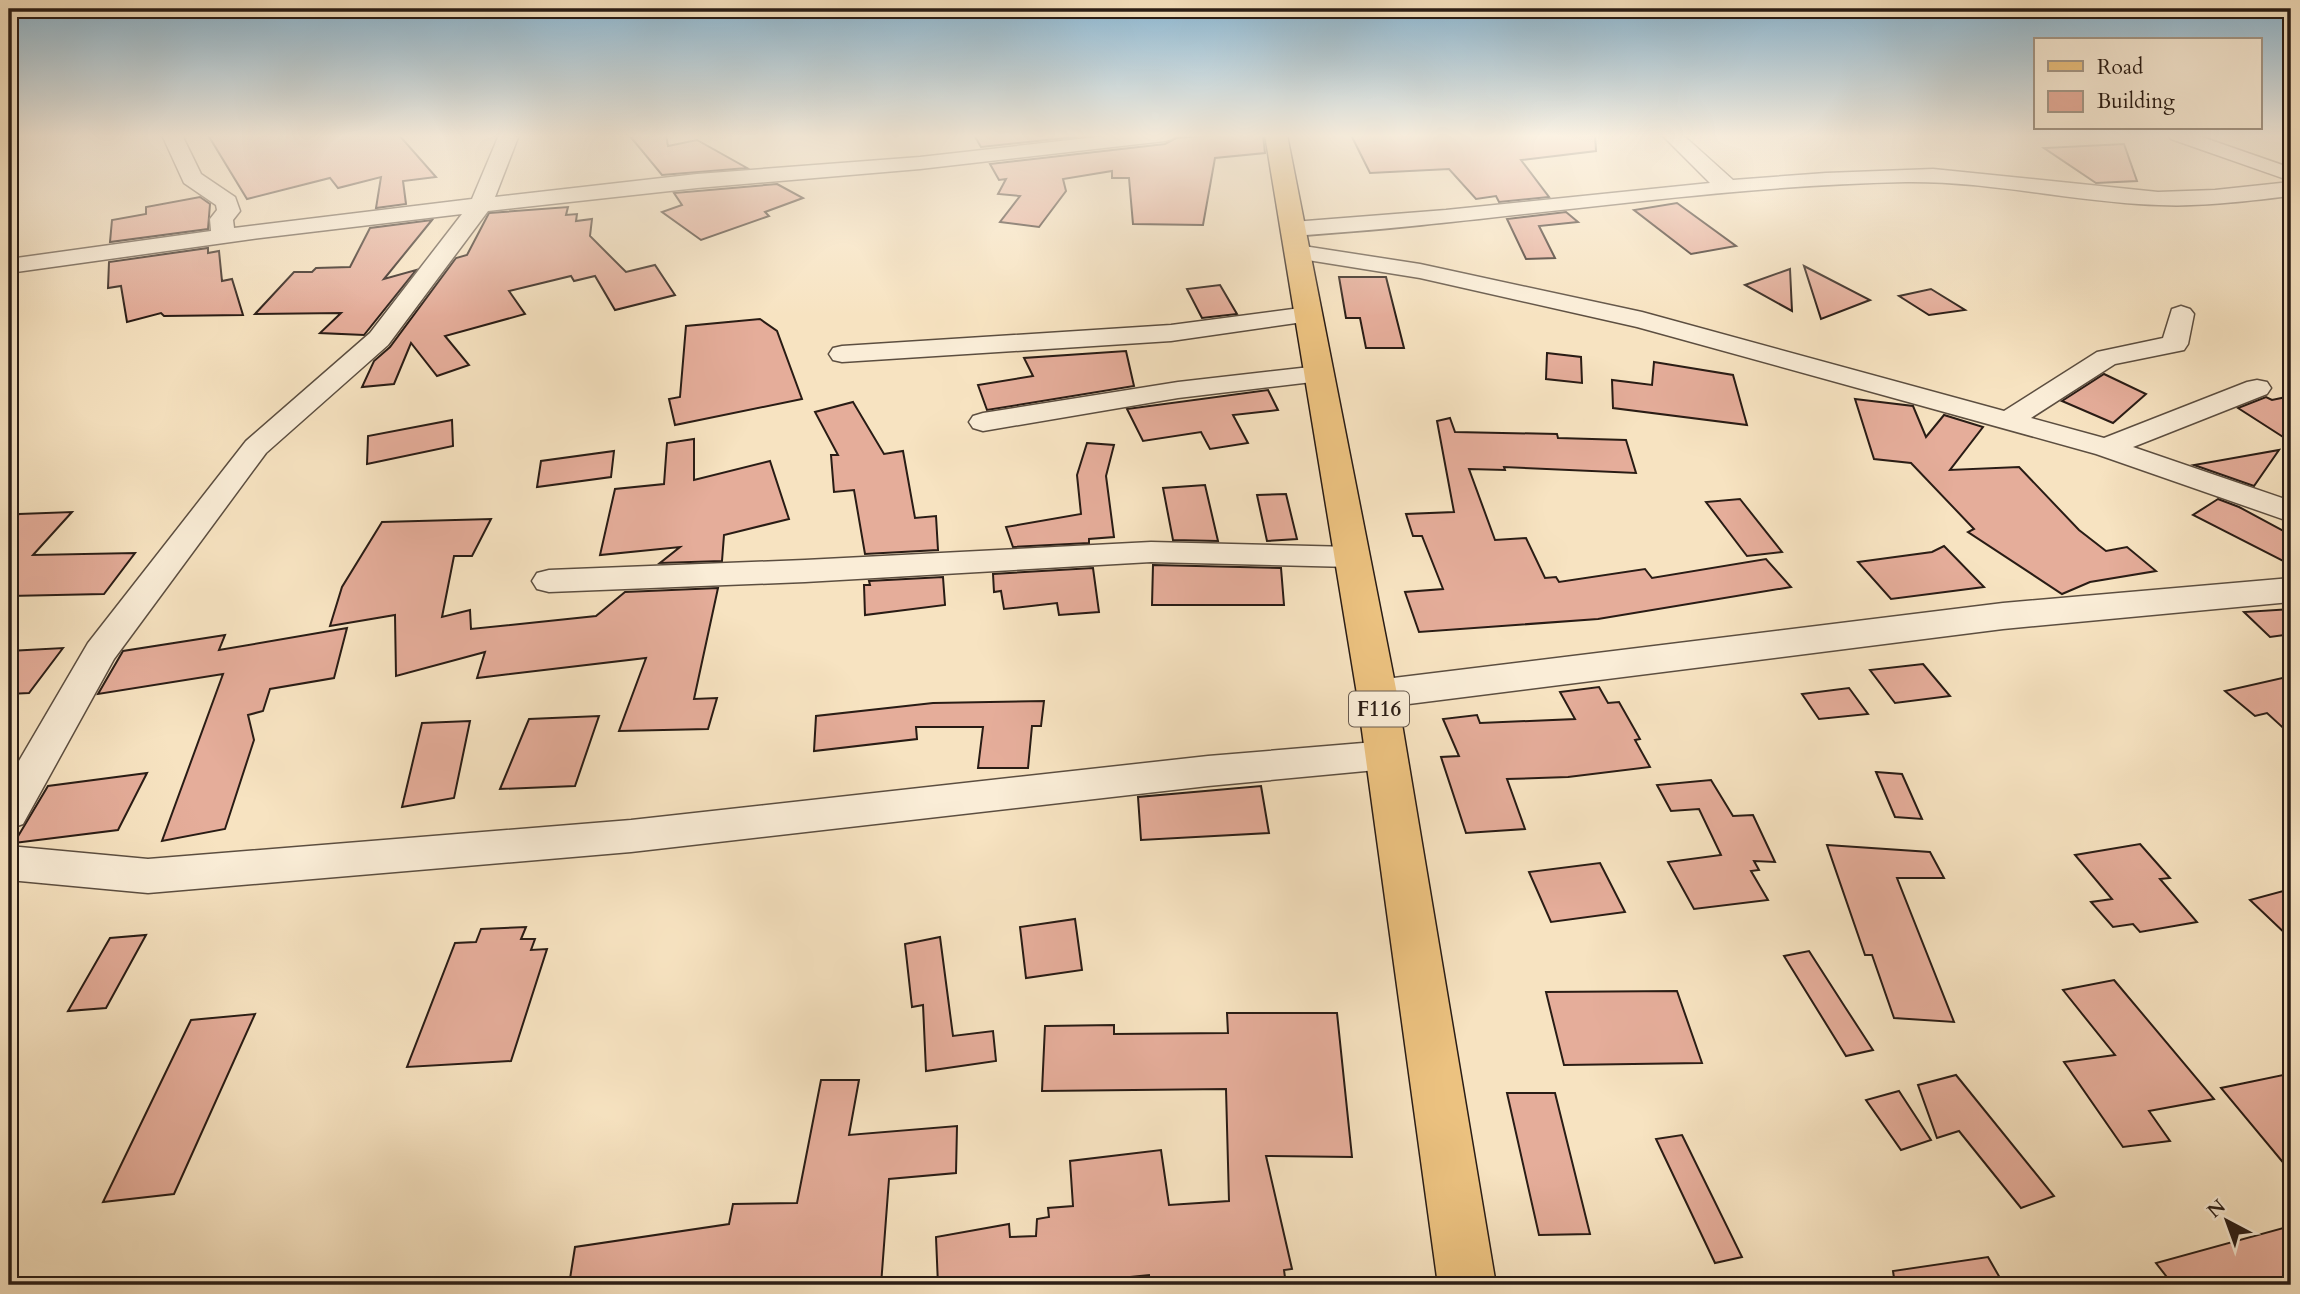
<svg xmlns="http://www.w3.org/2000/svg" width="2300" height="1294" viewBox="0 0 2300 1294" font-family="Cardo,serif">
	<rect width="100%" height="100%" fill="#f7e3c1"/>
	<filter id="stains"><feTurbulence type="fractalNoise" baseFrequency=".00286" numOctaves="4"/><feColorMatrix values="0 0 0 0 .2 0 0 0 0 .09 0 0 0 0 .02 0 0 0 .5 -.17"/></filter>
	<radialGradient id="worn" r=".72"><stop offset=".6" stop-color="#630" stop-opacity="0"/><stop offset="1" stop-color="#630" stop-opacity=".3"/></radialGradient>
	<g fill="#e5ad9a" stroke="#291c15" stroke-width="2">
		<path d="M208,135h191l37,42 -33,4 3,23 -30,4 5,-31 -43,11 -8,-10 -83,21z"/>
		<path d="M629,135h37l2,11 29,-6 50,28 -85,7z"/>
		<path d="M974,135h120l-113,12z"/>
		<path d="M1213,135h50l2,18 -50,5 -12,67 -70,-1 -4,-46h-17v-7l-49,8 3,12 -27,36 -39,-5 20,-26 -22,-2 8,-15 -7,1 -9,-16 175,-20 11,-6z"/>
		<path d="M1351,135h244l1,16 -75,9 28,37 -50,5 -3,-6 -20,3 -27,-30 -79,4z"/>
		<path d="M2124,144l13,37 -41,2 -52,-35z"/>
		<path d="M777,184l26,14 -38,14 4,4 -68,24 -39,-28 20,-7 -8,-12z"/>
		<path d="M200,197l10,7 -2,25 -98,13 2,-22 34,-6v-7z"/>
		<path d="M1677,203l59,43 -45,8 -57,-44z"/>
		<path d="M568,207l-2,8 11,-1 -1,7 16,-2 -2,17 36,36 29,-7 20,30 -60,15 -20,-34 -21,5 -3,-5 -62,15 16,23 -80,22 24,29 -32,11 -26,-33 -17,41 -32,3 12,-26 16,-14 66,-89 11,-3 22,-42z"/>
		<path d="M1566,212l12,10 -39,4 16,32 -29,1 -19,-40z"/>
		<path d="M432,220l-48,59 32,-9 -52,65 -44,-2 21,-20 -86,1 39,-42h18l4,-4 34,-1 20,-39z"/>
		<path d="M208,248v5l11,-2 3,30 10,-2 11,36 -79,1 -3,-3 -34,9 -6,-36 -13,2 1,-26z"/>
		<path d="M1804,266l66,34 -49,19z"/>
		<path d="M1790,269l2,42 -47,-26z"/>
		<path d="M1339,277h47l18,71h-38l-6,-30h-14z"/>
		<path d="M1220,285l17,29 -35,4 -15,-29z"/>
		<path d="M1931,289l34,21 -36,5 -30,-19z"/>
		<path d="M760,319l17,12 25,68 -127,26 -6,-26 11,-2 6,-71z"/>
		<path d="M1126,351l8,35 -147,24 -9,-25 55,-9 -9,-18z"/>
		<path d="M1547,353l34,4 1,26 -36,-4z"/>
		<path d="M1654,362l79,13 14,50 -134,-17 -1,-28 40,5z"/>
		<path d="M2104,374l42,20 -33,29 -51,-22z"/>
		<path d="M1268,390l10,20 -45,5 15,28 -38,6 -9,-17 -58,9 -16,-32z"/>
		<path d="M2291,396v46l-53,-34 28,-11 6,3z"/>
		<path d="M1855,399l58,7 13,31 18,-22 39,12 -33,43 69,-3 60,63 27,21 21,-4 29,24 -66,11 -28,12 -94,-62 6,-3 -63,-66 -37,-4z"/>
		<path d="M853,402l31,52 19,-3 12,67 21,-2 2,34 -73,4 -11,-64 -20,2 -3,-37h7l-23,-43z"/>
		<path d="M1450,418l5,14 102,2 1,4 68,2 10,33 -132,-6 1,3 -36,-1 26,71 31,-2 19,40 11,-1 3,5 86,-13 7,9 114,-19 25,28 -193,32 -179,13 -14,-40 38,-3 -21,-53h-9l-7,-22 48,-2 -17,-91z"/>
		<path d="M452,420l1,26 -86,18 1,-28z"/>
		<path d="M694,439v41l76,-19 19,58 -65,16 -2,26 -62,2 20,-16 -80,8 15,-66 49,-5 3,-41z"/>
		<path d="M1087,443l27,2 -8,31 8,61 -25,2v4l-76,4 -7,-20 75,-13 -4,-39z"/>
		<path d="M2279,450l-25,36 -60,-21z"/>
		<path d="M614,451l-3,26 -74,10 4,-26z"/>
		<path d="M1205,485l13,56 -45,-1 -10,-52z"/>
		<path d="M1286,494l11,45 -30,2 -10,-46z"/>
		<path d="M1740,499l42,53 -35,4 -41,-54z"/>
		<path d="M2218,499l21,8 52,28v30l-98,-50z"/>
		<path d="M72,512l-39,43 102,-2 -31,41 -95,2v-71l10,-11z"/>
		<path d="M491,519l-19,37h-18l-12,61 28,-7 1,19 125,-13 29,-24 93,-4 -24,111 23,-1 -9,31 -89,2 27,-73 -169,20 8,-26 -89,24 -1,-61 -65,11 12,-39 40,-65z"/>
		<path d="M1944,546l40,41 -93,12 -33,-37 74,-10z"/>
		<path d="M1153,565l128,3 3,37h-132z"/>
		<path d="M1093,568l6,44 -40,3 -2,-12 -53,6 -3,-18 -7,1 -1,-18z"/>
		<path d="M943,577l2,28 -80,10 -1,-30h6l-1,-4z"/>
		<path d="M2291,609v25l-21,3 -26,-25z"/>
		<path d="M347,628l-13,50 -64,11 -7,22 -15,4 6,25 -29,89 -63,12 61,-167 -125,20 25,-43 102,-16 -6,15z"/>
		<path d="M63,648l-34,45 -20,1v-43z"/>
		<path d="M1923,664l27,32 -55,7 -25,-33z"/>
		<path d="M2291,676v59l-24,-22 -12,3 -30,-25z"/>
		<path d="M1599,687l9,16 11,-1 21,37 -5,1 15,27 -82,10 -61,2 18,50 -59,4 -25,-76 18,-1 -16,-37 34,-4 3,8 95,-4 -15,-27z"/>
		<path d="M1849,688l19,26 -49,5 -17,-25z"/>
		<path d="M1044,701l-3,25h-9l-4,42h-50l5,-41h-67l1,12 -103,12 2,-35 117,-13z"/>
		<path d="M599,716l-24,70 -75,3 29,-70z"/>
		<path d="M470,721l-16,77 -52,9 20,-84z"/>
		<path d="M1876,772l26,2 20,45 -27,-2z"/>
		<path d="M147,773l-29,57 -104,13 34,-57z"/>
		<path d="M1711,780l22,36 20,-1 22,47 -21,-1 5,9 -8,1 17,29 -74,9 -26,-47 53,-7 -22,-46 -28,2 -14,-26z"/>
		<path d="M1261,786l8,47 -128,7 -3,-43z"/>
		<path d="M2140,844l30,34 -10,1 37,43 -57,10 -7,-8 -20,3 -22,-25 21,-3 -37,-44z"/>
		<path d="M1827,845l103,7 14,26h-47l57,144 -60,-4 -22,-63h-7z"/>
		<path d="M1600,863l25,49 -74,10 -22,-50z"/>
		<path d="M2291,889v50l-41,-39z"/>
		<path d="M1075,919l7,51 -56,8 -6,-51z"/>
		<path d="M526,927l-5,12h14l-4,11 16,-1 -36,112 -104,6 48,-124 21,-1 5,-13z"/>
		<path d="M146,935l-40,73 -38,3 42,-73z"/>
		<path d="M940,937l13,99 40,-5 3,30 -70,10 -3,-66 -11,2 -7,-63z"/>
		<path d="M1809,951l36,56 28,43 -27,6 -62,-100z"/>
		<path d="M2114,980l100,119 -65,12 21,30 -47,6 -59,-85 51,-7 -52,-65z"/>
		<path d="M1677,991l25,72 -138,2 -18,-73z"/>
		<path d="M1227,1013h110l15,144 -86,-1 26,113 -8,1 2,15h-136l-1,-10 -99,10h-112l-2,-48 73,-13 1,13 26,-1 1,-17 12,-2 -1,-9 25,-2 -3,-45 91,-11 8,55 60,-4 -3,-112 -184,2 3,-65 69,-1v9l114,-1z"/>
		<path d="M255,1014l-81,180 -71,8 88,-182z"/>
		<path d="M1956,1075l98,121 -33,12 -62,-77 -22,7 -19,-53z"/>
		<path d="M2283,1075l8,10v87l-70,-84z"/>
		<path d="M821,1080h38l-10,55 108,-9 -1,47 -67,6 -8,106h-312l6,-38 154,-23 4,-20 64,-1z"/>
		<path d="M1899,1091l32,49 -30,10 -35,-50z"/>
		<path d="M1507,1093h48l35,141 -51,1z"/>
		<path d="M1682,1135l60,122 -27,6 -59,-124z"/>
		<path d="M2291,1226v59h-118l-17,-22z"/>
		<path d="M1988,1257l16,28h-109l-2,-14z"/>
	</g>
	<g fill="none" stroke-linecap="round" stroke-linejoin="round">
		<g stroke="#5c4e40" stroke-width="3">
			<g id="minor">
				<path d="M162,135h20l19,39 34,23 5,14 -7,9 1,8 238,-29 27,-64h20l-24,62 202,-23 223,-17 194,-22h61l-3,4 -7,2 -245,28 -223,19 -209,23 -100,134 -122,108 -152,206 -91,165 -14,5v-51l79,-135 158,-202 124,-108 92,-119 -202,24 -251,35v-14l202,-28 -1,-12 7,-9 -1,-5 -32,-22z"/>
				<path d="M1662,135h21l50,45 93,-7 107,-4 225,23 57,-2 76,-8v14c-43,5 -88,11 -132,9 -85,-3 -168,-24 -253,-23 -205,4 -409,41 -613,54l-8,-2 -4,-5 4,-5 8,-2 153,-12 264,-27z"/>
				<path d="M2168,135h28l95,33v13l-120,-42z"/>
				<path d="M1297,245l123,19 222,48 362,99 93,-59 66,-14 9,-29 9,-3 9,3 4,5 -6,30 -4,6 -69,14 -84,54 73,20 143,-56 10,-2 10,2 4,6 -4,6 -134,53 158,54v21l-195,-68 -459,-127 -217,-49 -131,-21 -4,-5 4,-5z"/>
				<path d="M1308,307l9,3 4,5 -4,5 -146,21 -329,21 -9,-2 -4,-6 4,-6 9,-2 329,-21z"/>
				<path d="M1319,366l10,2 4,6 -4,6 -151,18 -195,33 -10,-3 -4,-6 4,-6 10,-3 195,-31z"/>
				<path d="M1151,542l201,5 11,3 5,7 -5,7 -11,3 -201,-5 -346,20 -256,10 -12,-3 -5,-8 5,-8 12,-3 256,-10z"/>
				<path d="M1387,741l13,4 6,10 -6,10 -13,4 -179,17 -577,66 -483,41 -139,-13v-34l139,13 483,-39 577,-64z"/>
			</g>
		</g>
		<g stroke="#5c4e40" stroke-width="3">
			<path id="tertiary" d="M2291,578v24l-288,27 -626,79 -14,-4 -6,-10 6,-10 14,-4 626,-77z"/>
		</g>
		<g stroke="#291c15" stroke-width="3">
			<path id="primary" d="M1265,135h22l110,559 99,591h-58l-81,-591z"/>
		</g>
		<use href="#minor" fill="#faedd7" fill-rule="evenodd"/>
		<use href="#tertiary" fill="#faedd7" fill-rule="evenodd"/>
		<use href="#primary" fill="#ecc280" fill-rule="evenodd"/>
	</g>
	<linearGradient id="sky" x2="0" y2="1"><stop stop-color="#8ab8d5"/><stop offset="0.43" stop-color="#fbf2e3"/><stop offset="1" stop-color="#fbf2e3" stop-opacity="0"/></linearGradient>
	<rect width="2300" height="316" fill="url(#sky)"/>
	<g text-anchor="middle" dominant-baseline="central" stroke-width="6" stroke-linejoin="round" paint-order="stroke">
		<rect fill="#faedd7" stroke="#685b4f" stroke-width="2" x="1349" y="691.5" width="60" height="35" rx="5"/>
		<g font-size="21" font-weight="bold" fill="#291c15">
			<text x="1379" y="709">F116</text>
		</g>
	</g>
	<rect width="2300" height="1294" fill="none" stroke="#f7e3c1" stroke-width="35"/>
	<rect x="10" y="10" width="2279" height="1273" fill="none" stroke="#291c15" stroke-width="3.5"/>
	<rect x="18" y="18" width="2265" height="1259" fill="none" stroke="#291c15" stroke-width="2"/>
	<rect x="2034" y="38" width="228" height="91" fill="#faedd7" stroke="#a69989" stroke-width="2"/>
	<rect x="2048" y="61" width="35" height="10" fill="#ecc280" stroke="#a69989" stroke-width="2"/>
	<text x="2097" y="74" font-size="21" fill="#291c15">Road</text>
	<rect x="2048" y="91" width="35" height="21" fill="#e5ad9a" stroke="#a69989" stroke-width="2"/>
	<text x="2097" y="108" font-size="21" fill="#291c15">Building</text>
	<g transform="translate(2227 1221) rotate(319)" stroke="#faedd7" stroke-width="5" paint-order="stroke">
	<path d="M0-5L12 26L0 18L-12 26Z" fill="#291c15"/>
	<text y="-10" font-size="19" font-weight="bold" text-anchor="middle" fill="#291c15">N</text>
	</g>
	<rect width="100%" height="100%" filter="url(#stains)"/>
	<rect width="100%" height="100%" fill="url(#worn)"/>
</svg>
